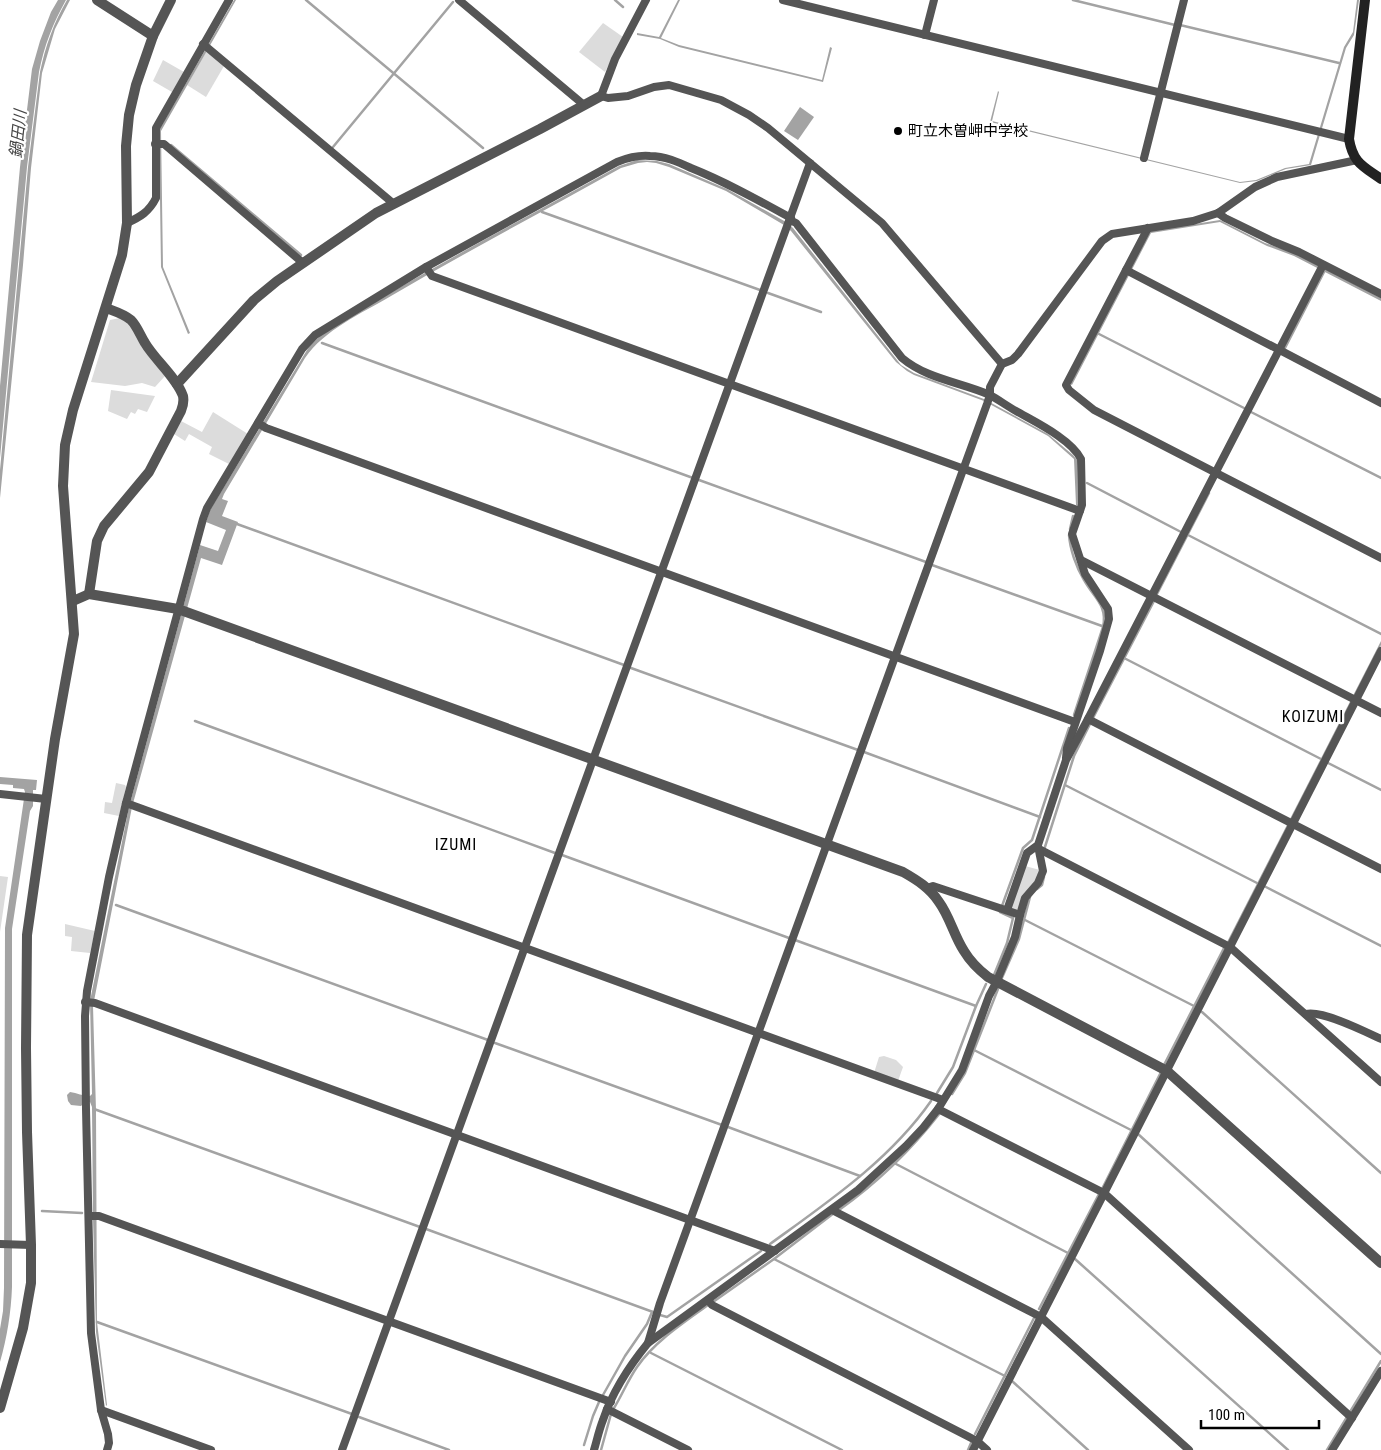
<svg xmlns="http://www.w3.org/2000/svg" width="1381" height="1450" viewBox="0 0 1381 1450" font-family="'Roboto Condensed','Noto Sans JP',sans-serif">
	<rect width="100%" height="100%" fill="#fff"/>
	<g fill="#dcdcdc">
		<path d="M603,23l20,14 -18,35 -26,-20z"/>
		<path d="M206,51l18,15 -18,31 -19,-12z"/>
		<path d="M163,60l21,12 -12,20 -19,-11z"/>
		<path d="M120,318l7,2 25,41 13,15 -10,11 -13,-4 -17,3 -34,-4 19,-62z"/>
		<path d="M111,390l44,6 -8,16 -9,-3 -3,5 -4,-2 -4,7 -19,-8z"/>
		<path d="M213,412l35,22 -19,30 -20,-10 3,-7 -23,-13 -4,7 -11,-7 7,-13 21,11z"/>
		<path d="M116,783l9,2 1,2 -7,29 -15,-3 1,-11 7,1z"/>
		<path d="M1025,866l15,4 -4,12 -17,30 -7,-3 -1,-2z"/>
		<path d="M0,876l8,1 -8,55v96z"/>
		<path d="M65,924l30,7 -5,22 -19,-2 1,-14 -7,-1z"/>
		<path d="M884,1056l12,4 7,7 -5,14 -24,-8 5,-16z"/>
	</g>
	<g fill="#a3a3a3">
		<path d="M58,0h8c-13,23 -22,46 -27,72l-12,95 -27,291v-72l20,-219 12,-98 8,-28 11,-29z"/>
		<path d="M67,0h3l-15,29 -13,44 -11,95 -8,97 -23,233v-28l28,-303 12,-95c5,-25 14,-50 27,-72z"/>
		<path d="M234,0h2l-75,131 2,136 27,66 -2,1 -27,-67 -2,-137z"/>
		<path d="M678,0h2l-19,38 18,7 143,35 8,-33 2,1 -9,34 -144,-35 -19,-8 -23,-4v-2l22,4z"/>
		<path d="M1357,0h2l-5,35 -8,13 -35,117 -25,4 -29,12 -17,2 -250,-61 8,-31 1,1 -7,29 248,61 16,-2 29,-12 24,-4 35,-117 9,-15z"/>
		<path d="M800,107l14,10 -16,23 -14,-9z"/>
		<path d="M637,160l20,1 12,3 58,25 59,33 7,6 108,137 13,8 70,26 64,35 25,21 4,5 1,46 -2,-1 -2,-46 -26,-23 -64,-35 -70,-26 -7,-4 -11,-9 -105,-131 -7,-6 -58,-34 -57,-24 -13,-4 -9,-1 -9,1 -17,5c-77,43 -155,84 -230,128 -29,17 -67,34 -86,62l-81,136 -2,5 6,2 -6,15 16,6 -16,43 -21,-7 -69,249 -39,199 3,104 1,212 10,83 -1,1 -10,-74 -3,-114 -1,-111 -2,-5 -6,1 -3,3 -10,-1 -3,-4 -1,-6 3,-3c7,1 13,4 20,4l2,-2 -2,-93 39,-194 71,-262 18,6 8,-21 -20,-8 4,-12 97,-160c16,-23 54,-40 78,-54 77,-45 156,-87 234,-130z"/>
		<path d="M1220,220l45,23 27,9 89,46v3l-87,-45 -27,-10 -47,-24 -69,11 -79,152 -2,-1 80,-153z"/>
		<path d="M1381,641v4l-153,298 -1,-1z"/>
		<path d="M0,777l37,3 -1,10h-3v16l-3,5 -18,118v358c-1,26 -5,50 -12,75v-33l3,-18 1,-23 1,-360 20,-136 -1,-3 -11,-1v-3l-13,-1z"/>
	</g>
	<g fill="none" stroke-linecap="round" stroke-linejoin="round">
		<g stroke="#a3a3a3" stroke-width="2.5">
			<path d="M306,0l177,148"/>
			<path d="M615,0l8,7"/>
			<path d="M1073,0l102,25"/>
			<path d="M1180,25l159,38"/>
			<path d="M171,145l130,110"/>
			<path d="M333,147l120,-145"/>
			<path d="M542,212l218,78"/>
			<path d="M768,293l53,19"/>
			<path d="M1099,334l145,74"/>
			<path d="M322,343l371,135"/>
			<path d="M1285,348l40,-78"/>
			<path d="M1251,412l130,66"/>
			<path d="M699,480l227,82"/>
			<path d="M1087,483l94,49"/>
			<path d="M237,524l387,141"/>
			<path d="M1070,529l3,-13"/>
			<path d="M1069,535c1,14 7,32 15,45 9,17 24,25 19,47l-29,88"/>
			<path d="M1188,535l193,99"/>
			<path d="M932,565l170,61"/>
			<path d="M1157,594l52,-101"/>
			<path d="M1124,658l197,101"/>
			<path d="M631,668l227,82"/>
			<path d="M1093,718l61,-117"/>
			<path d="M195,721l360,132"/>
			<path d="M864,752l176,65"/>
			<path d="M1328,763l53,27"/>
			<path d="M1065,785l192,98"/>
			<path d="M1044,850l30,-94 16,-32"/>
			<path d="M562,855l227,83"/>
			<path d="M1264,886l117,60"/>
			<path d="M1037,889l5,-4 2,-8"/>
			<path d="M116,905l372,135"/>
			<path d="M1002,906l21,-58 9,-8 37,-112"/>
			<path d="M1025,920l169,86"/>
			<path d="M795,940l181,66"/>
			<path d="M994,975l13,-32 6,-25 -13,-6"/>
			<path d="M1001,980l18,-41 11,-42"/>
			<path d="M1202,1012l179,161"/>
			<path d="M495,1043l227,82"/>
			<path d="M974,1050l157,80"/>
			<path d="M1164,1065l60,-117"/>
			<path d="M937,1093l16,-26 23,-61 10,-22"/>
			<path d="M952,1094l13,-21 33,-84"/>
			<path d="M94,1109l326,118"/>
			<path d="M728,1127l132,49"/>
			<path d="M1138,1134l243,220"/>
			<path d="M896,1164l172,89"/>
			<path d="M1102,1189l59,-117"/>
			<path d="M839,1210c38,-27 72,-60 101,-97"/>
			<path d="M42,1211l40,2"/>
			<path d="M426,1229l227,83"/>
			<path d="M770,1244c58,-42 120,-84 161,-143"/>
			<path d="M774,1259l231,117"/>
			<path d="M1075,1259l213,191"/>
			<path d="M713,1302l61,-43 60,-46"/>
			<path d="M1039,1309l60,-115"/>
			<path d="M660,1315l7,2 94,-66"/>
			<path d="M97,1322l255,92"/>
			<path d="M651,1353l191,97"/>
			<path d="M1012,1381l76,69"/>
			<path d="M603,1395l22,-39 22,-32 5,-12"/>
			<path d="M614,1408c8,-13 14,-28 23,-41 17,-25 47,-45 71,-62"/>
			<path d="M1350,1412l31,-51"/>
			<path d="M359,1417l90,33"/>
			<path d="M975,1434l59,-116"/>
			<path d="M584,1445l9,-29 6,-14"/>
			<path d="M601,1450l10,-36"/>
			<path d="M968,1450l3,-7"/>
			<path d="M1327,1450l20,-33"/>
		</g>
		<g stroke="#555" stroke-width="8">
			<path d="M459,0l125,105"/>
			<path d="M646,0l-31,59 -14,37 7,2 20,-2 26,-9 15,-2 52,15 28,15 19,13 114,95 120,141"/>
			<path d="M783,0l566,139"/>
			<path d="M925,35l9,-35"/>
			<path d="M203,44l191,160"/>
			<path d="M155,144h9l139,119"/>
			<path d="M1144,158l40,-158"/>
			<path d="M1218,213l7,5 47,23 27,11 82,42"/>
			<path d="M790,220l6,3 106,135c25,21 58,24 88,37 9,5 17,11 26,16 19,11 55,28 65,48l1,46 -10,29 13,40 23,35 1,10 -9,32 -33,97 -1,10"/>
			<path d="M127,223c13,-6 22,-11 29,-25v-70l73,-128"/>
			<path d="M1148,228l-82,157 3,5 25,20 287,148"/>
			<path d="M426,267l6,9 648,235"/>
			<path d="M1126,270l255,133"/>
			<path d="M258,423l8,5 809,294"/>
			<path d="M1081,560l300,153"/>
			<path d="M1088,719l293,150"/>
			<path d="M0,794l46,5"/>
			<path d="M126,803l817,297"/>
			<path d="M1039,849l191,98 151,135"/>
			<path d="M1007,910l20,-57 11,-8 28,-85 22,-41 235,-454"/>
			<path d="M1020,915l5,-17 13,-15 5,-12 -5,-25"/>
			<path d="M85,1002l10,1 680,248"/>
			<path d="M1306,1014c16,-4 58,17 75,25"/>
			<path d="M938,1109l166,84 248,225"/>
			<path d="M832,1210l209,107 148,133"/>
			<path d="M89,1216h10l512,186"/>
			<path d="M0,1244l31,1"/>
			<path d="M708,1300l4,5 265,136 10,9"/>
			<path d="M648,1343l12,-40 327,-899 3,-9v-8l12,-23 10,-4 6,-6 84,-113 10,-7 81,-13 25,-8 37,-26 22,-10 80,-17"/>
			<path d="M607,1409l81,41"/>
			<path d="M101,1410l110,40"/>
			<path d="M107,1450l2,-7 -1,-9 -7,-24 -10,-77 -5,-224 -1,-93 2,-25 22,-114 17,-74 77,-284 4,-11 95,-159 13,-14 111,-68 191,-105c10,-4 22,-7 33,-6 15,0 28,6 41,12 35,14 67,32 100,50"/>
			<path d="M342,1450l468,-1287"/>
			<path d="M594,1450c3,-10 5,-20 9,-30 9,-27 27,-55 45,-77l210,-153 48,-44 17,-18 15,-19 24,-39 27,-74 7,-13 19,-46 5,-22 -87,-29 -6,2"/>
			<path d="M973,1450l408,-799"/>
			<path d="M1332,1450l49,-79"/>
		</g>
		<g stroke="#555" stroke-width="10">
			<path d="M97,0l56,36"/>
			<path d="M177,384l77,-84 23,-19 99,-68 164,-84 61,-33"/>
			<path d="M89,594l8,-53 7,-15 45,-54 32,-61c2,-5 3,-10 2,-15 -6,-18 -28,-36 -38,-53 -5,-8 -8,-17 -14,-23 -7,-6 -17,-9 -25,-12"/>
			<path d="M73,601l16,-7 89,15 725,263c14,8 27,16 36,30 11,15 15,34 25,49 6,10 15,19 24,26l179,94 214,192"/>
			<path d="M0,1408l23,-80 8,-45v-38l-4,-113 -1,-84 1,-113 28,-196 19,-105 -11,-148 2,-41 8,-35 49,-155 5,-32 -1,-77 3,-31 7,-30 17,-49 18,-36"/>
		</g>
		<path stroke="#222" stroke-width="10" d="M1365,0l-16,139c4,24 14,27 32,40"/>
	</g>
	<circle fill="#000" stroke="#fff" stroke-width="2" cx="898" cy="131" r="5"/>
	<g text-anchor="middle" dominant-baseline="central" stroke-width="4.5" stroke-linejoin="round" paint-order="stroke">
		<g font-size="15" fill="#000" stroke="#fff" text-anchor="start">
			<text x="908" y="131">町立木曽岬中学校</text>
		</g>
		<g font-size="16" font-style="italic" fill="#444" stroke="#fff">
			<text transform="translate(18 134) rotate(-84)">鍋田川</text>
		</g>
		<g font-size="16" letter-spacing="1" fill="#000" stroke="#fff">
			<text x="1313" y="716">KOIZUMI</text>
			<text x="456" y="844">IZUMI</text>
		</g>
	</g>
	<path d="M1201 1420v8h118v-8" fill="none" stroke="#000000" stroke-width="2.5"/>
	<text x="1208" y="1420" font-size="15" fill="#000000" stroke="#ffffff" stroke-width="4" paint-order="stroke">100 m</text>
</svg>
